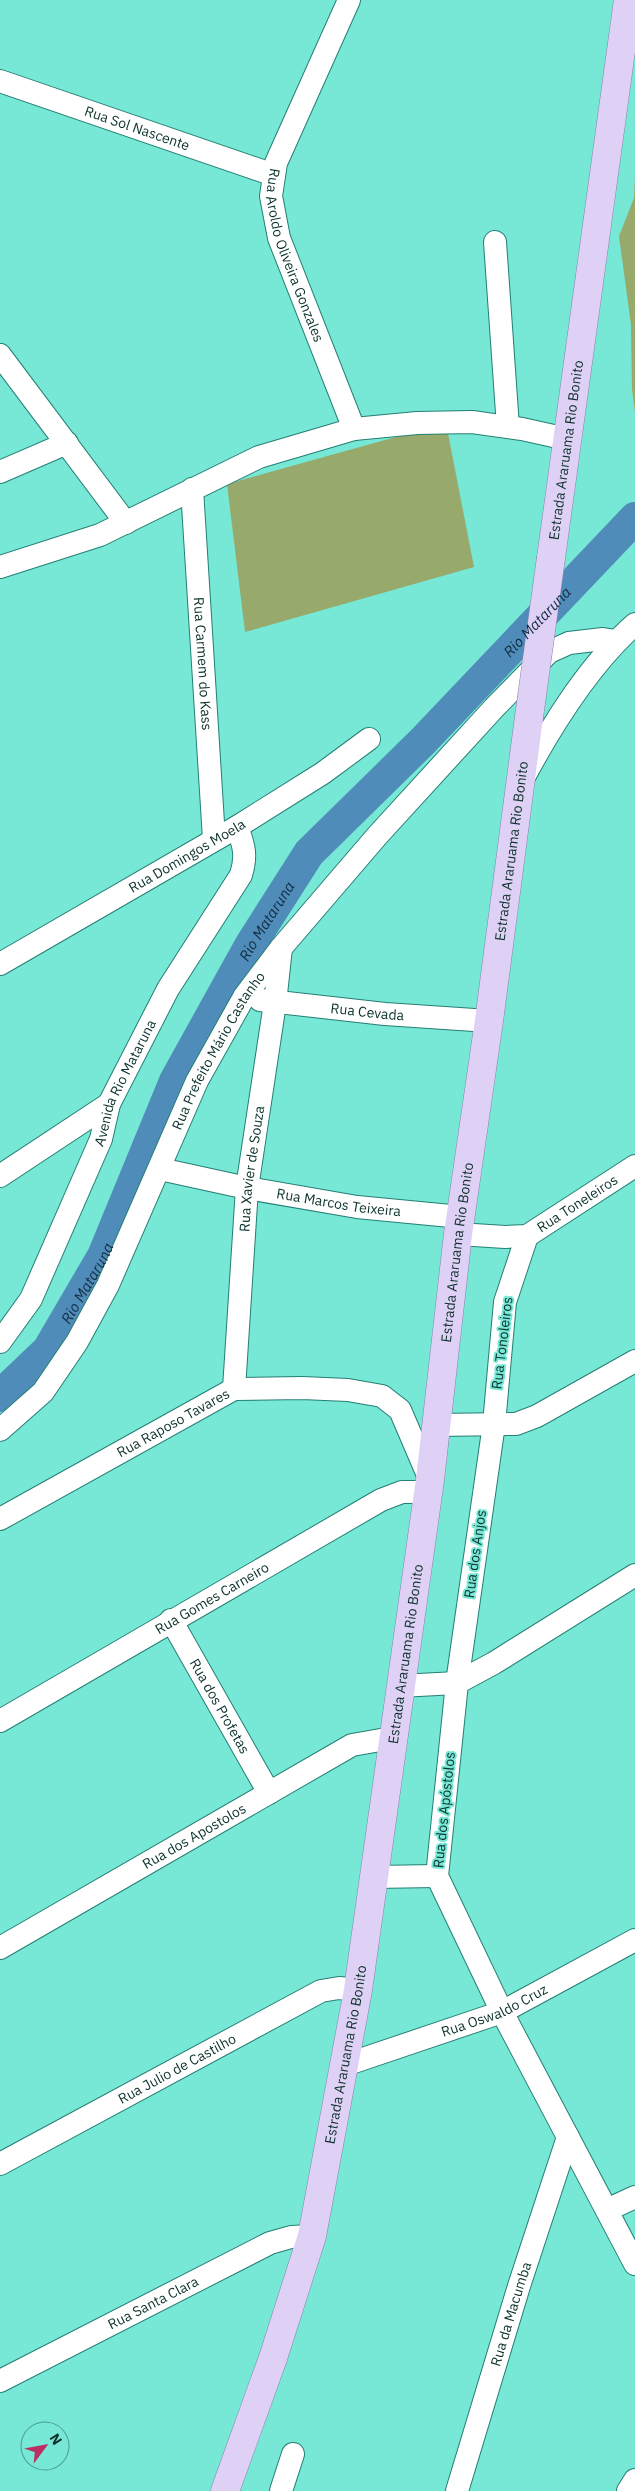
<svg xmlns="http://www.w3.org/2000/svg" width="635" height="2491" viewBox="0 0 635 2491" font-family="'IBM Plex Sans',sans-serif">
	<rect width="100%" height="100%" fill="#77e7d6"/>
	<g fill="#97aa6c">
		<path d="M635,176v237l-3,-24 -1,-64 -12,-89 15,-38z"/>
		<path d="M446,423l28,144 -229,65 -18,-148z"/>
	</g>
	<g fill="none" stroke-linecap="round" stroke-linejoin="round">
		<path stroke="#508cba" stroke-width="32" id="s1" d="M0,1396l48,-46 55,-94 72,-175 76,-137 58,-91 114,-112 212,-223"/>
		<g stroke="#247f74" stroke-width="24">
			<g id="minor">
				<path id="s2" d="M349,0l-73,163 -5,33 8,42 75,191"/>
				<path id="s3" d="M0,81l274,94"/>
				<path d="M495,242l13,185"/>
				<path d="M0,355l126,168"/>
				<path d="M0,472l67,-29"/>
				<path id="s4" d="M192,489l22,350"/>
				<path d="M0,567l100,-32 159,-78 95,-28 63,-6 55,-1 50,7 45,10"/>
				<path d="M524,777c29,-54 65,-112 111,-153"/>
				<path id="s5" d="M0,964l237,-137 86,-54 46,-34"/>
				<path id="s6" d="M260,1000l125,14 104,7"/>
				<path id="s7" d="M160,1169l87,19 110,19 104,10"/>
				<path d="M0,1176l109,-72"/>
				<path id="s8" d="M458,1234l47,3 22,-1 108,-70"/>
				<path d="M527,1236l-22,66 -11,122 -37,259 -20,193 65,136 133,252"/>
				<path id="s9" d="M0,1342l31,-43 70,-160 8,-35 59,-115 73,-114c6,-19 3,-30 -4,-48"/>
				<path id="s10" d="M234,1389l13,-201 28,-185 6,-55"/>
				<path d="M436,1425l80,-1 21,-8 98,-55"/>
				<path id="s11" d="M0,1430l43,-38 34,-50 31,-57 89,-204 47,-84 37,-49 96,-112 117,-128 55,-56 20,-9 34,-4 13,2"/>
				<path id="s12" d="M0,1519l234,-130 68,-1 46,2 34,6 18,14 30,70"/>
				<path id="s13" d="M171,1620l98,173"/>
				<path d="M399,1686l58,-3 37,-20 141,-88"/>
				<path id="s14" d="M0,1721l381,-221 21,-8h26"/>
				<path d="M374,1877l63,-1"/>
				<path id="s15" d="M0,1948l352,-203 40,-7"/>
				<path id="s16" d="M345,2065l157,-53 133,-72"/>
				<path id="s17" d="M0,2164l321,-173 18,-3 19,2"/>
				<path d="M607,2210l28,-13"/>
				<path id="s18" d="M0,2381l270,-138 21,-6 21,-1"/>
				<path d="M281,2491l12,-37"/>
				<path id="s19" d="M457,2491l62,-205 49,-149"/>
				<path d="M628,2491l7,-11"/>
			</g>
		</g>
		<g stroke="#8784ab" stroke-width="29">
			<g id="major">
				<path id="s20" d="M551,558l77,-558"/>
				<path id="s21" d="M225,2491l48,-133 39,-122 46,-246 72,-510 28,-246 31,-213 40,-304"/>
			</g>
		</g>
		<use href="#minor" stroke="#fff" stroke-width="22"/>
		<use href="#major" stroke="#dfd0f5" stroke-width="28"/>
		<g stroke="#8784ab" stroke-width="29" stroke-linecap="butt">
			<path id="major-bridge" d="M529,717l22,-159"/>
		</g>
		<use href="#major-bridge" stroke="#dfd0f5" stroke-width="28"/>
	</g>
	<g text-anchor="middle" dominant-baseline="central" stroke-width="4" stroke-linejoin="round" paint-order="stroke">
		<g font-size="14" fill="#0c312c" stroke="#77e7d6">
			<text stroke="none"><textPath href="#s3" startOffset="145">Rua Sol Nascente</textPath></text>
			<text stroke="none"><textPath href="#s2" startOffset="275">Rua Aroldo Oliveira Gonzales</textPath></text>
			<text stroke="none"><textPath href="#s20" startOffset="109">Estrada Araruama Rio Bonito</textPath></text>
			<text stroke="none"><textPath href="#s4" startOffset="175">Rua Carmem do Kass</textPath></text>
			<text stroke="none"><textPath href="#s21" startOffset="1669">Estrada Araruama Rio Bonito</textPath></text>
			<text stroke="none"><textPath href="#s5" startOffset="216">Rua Domingos Moela</textPath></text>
			<text stroke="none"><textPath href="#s6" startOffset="108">Rua Cevada</textPath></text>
			<text stroke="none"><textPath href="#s11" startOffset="442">Rua Prefeito Mário Castanho</textPath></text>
			<text stroke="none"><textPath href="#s9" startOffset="289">Avenida Rio Mataruna</textPath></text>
			<text stroke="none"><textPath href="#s10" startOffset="221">Rua Xavier de Souza</textPath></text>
			<text stroke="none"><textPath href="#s7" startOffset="182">Rua Marcos Teixeira</textPath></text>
			<text stroke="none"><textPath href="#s8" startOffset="129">Rua Toneleiros</textPath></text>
			<text stroke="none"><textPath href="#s21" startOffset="1264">Estrada Araruama Rio Bonito</textPath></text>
			<text transform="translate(502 1343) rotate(-83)">Rua Tonoleiros</text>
			<text stroke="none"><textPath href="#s12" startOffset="198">Rua Raposo Tavares</textPath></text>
			<text transform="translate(475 1554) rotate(-82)">Rua dos Anjos</text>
			<text stroke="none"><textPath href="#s14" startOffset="245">Rua Gomes Carneiro</textPath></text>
			<text stroke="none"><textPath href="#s21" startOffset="859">Estrada Araruama Rio Bonito</textPath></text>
			<text stroke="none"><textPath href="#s13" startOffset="99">Rua dos Profetas</textPath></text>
			<text transform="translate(444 1810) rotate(-84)">Rua dos Apóstolos</text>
			<text stroke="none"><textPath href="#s15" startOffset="224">Rua dos Apostolos</textPath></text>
			<text stroke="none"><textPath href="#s16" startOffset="159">Rua Oswaldo Cruz</textPath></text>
			<text stroke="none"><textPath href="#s21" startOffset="454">Estrada Araruama Rio Bonito</textPath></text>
			<text stroke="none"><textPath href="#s17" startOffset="201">Rua Julio de Castilho</textPath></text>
			<text stroke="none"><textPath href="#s18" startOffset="172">Rua Santa Clara</textPath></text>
			<text stroke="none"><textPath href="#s19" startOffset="185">Rua da Macumba</textPath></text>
		</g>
		<g font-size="15" font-style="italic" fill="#122d41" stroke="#77e7d6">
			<text stroke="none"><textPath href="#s1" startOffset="954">Rio Mataruna</textPath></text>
			<text stroke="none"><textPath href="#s1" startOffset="549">Rio Mataruna</textPath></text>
			<text stroke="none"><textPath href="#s1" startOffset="144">Rio Mataruna</textPath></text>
		</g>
	</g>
	<g transform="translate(45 2446) rotate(58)"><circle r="24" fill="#77e7d6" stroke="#4c9e92"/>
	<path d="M0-4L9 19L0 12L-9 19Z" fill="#bb2f64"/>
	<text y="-8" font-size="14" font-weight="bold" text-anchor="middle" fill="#0c312c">N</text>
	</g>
</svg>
